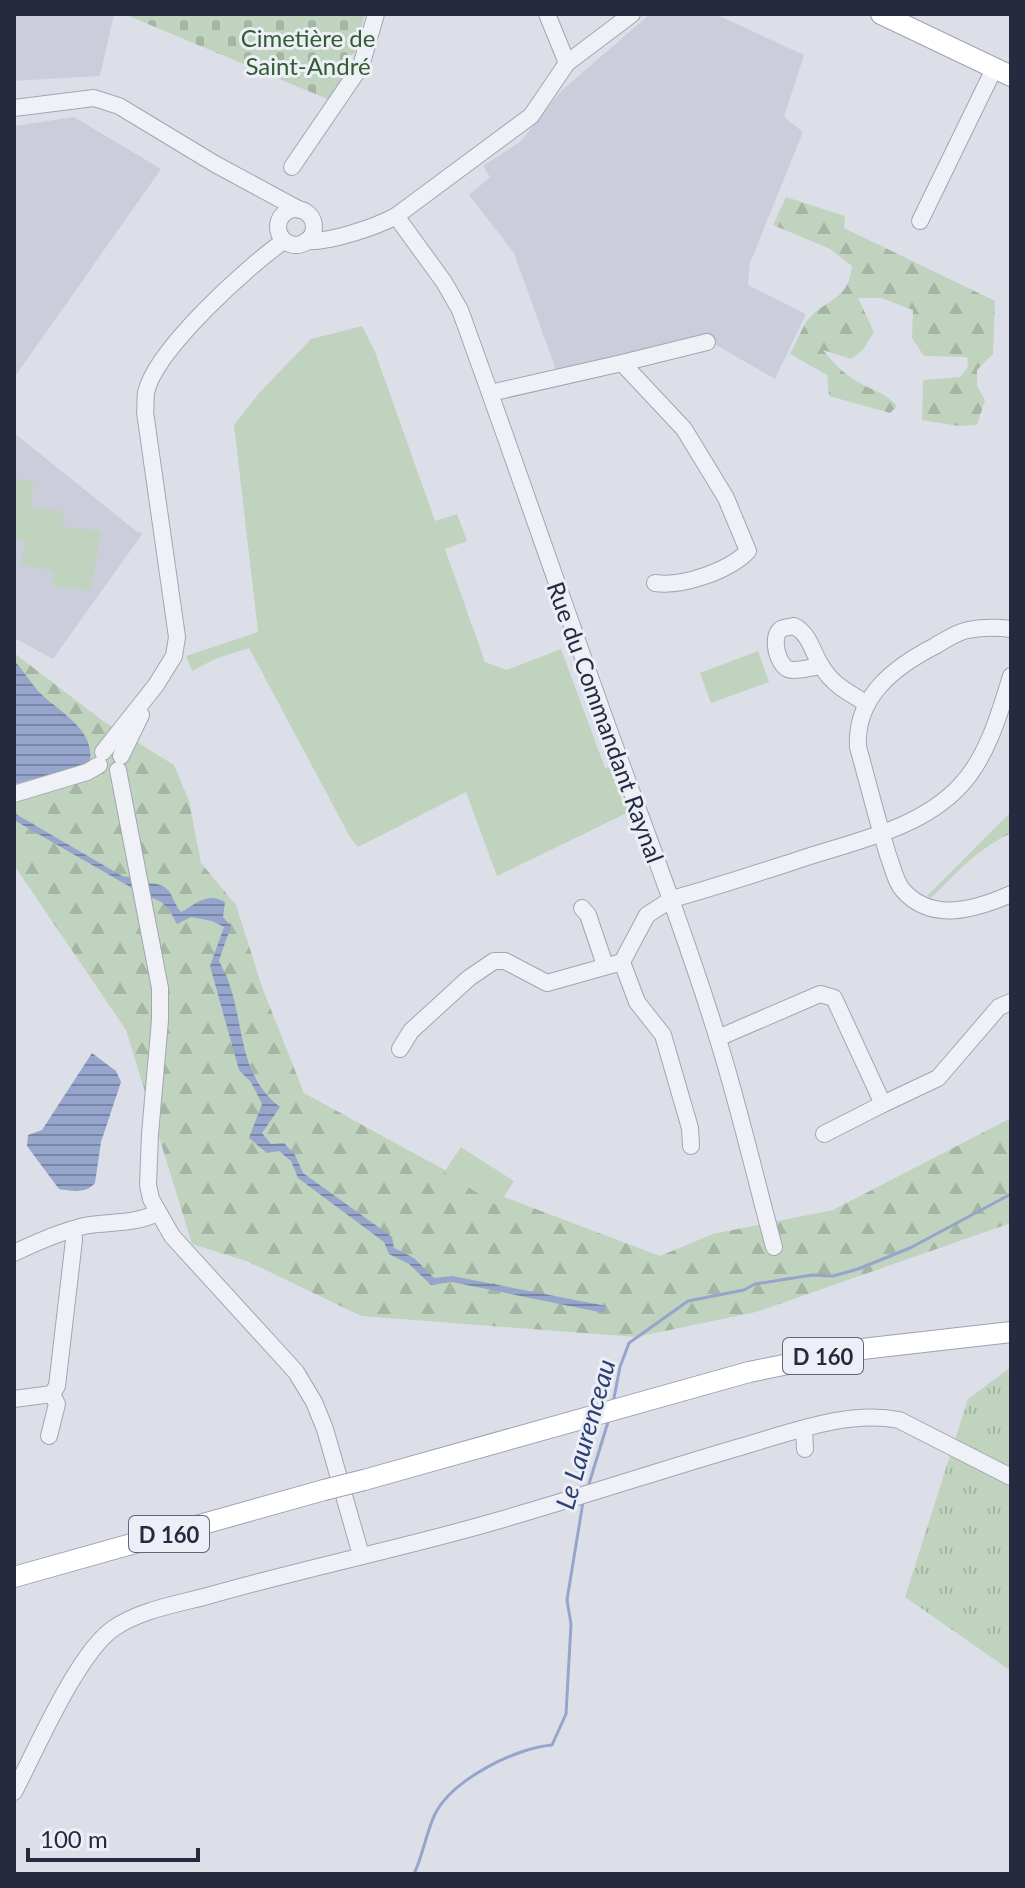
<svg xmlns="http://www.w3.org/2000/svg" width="1025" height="1888" viewBox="0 0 1025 1888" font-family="Lato,sans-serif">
	<defs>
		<pattern id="grass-tufts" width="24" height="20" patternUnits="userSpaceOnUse" patternTransform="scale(2)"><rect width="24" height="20" fill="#bfd3be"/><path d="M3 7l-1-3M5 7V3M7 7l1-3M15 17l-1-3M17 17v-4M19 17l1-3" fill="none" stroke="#a4b5a4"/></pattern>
		<pattern id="forest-firs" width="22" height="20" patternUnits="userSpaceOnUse" patternTransform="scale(2)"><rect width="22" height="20" fill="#bfd3be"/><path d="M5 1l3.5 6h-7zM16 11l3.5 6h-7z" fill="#a4b5a4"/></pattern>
		<pattern id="cemetery-stones" width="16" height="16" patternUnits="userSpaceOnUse" patternTransform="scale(2)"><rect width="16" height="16" fill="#bfd3be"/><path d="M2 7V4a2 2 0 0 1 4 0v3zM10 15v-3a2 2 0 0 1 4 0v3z" fill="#a4b5a4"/></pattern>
		<pattern id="park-crowns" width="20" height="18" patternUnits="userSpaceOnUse" patternTransform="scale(2)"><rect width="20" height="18" fill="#bfd3be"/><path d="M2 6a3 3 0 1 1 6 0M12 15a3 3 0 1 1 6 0" fill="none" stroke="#a4b5a4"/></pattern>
		<pattern id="water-rules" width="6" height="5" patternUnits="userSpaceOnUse" patternTransform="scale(2)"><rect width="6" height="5" fill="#95a5cb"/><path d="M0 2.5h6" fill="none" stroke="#7987a6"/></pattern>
	</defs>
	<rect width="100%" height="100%" fill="#dddfe8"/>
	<g fill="#cbceda">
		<path d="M14,14h100l-14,62 -86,5z"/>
		<path d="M650,14h65l89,41 -20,62 19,15 -53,131 -2,22 58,29 -31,65 -71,-41 -147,35 -43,-120 -45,-58 21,-18 -7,-11 38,-25 39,-49z"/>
		<path d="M74,117l87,52 -147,209v-252z"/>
		<path d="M14,433l122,98 7,2 -90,126 -39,-21z"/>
	</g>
	<path fill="url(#grass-tufts)" d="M1011,1367v304l-106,-74 63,-198z"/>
	<g fill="url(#forest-firs)">
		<path d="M786,197l59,19 -1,12 151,73 -2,53 -16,16v16l8,14 -8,25 -18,1 -37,-6 1,-40 37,-3 8,-10 -1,-10 -43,-1 -12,-18 1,-28 -32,-12h-23l16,34 -12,19 -11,8 -28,-9c10,13 21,24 35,32 15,9 28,11 39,24l-7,7 -61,-17 -2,-21 -37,-21c7,-12 13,-31 23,-40 21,-18 35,-16 39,-48l-22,-17 -57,-24z"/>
		<path d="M14,653l89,68 71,44 15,36 12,62 35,42 26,82 42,106 168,92 188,71 53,-22 120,-24 178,-92v105l-255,89 -120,25 -275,-21 -112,-54 -57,-18 -66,-214 -112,-165z"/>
	</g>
	<path fill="url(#cemetery-stones)" d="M124,14h236l4,2 -9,37 -6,3 -2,7 5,5 -20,33z"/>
	<path fill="url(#park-crowns)" d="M1011,812v21c-32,15 -55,40 -80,65l-4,-2z"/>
	<g fill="#bfd3be">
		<path d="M362,326l13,26 60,169 22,-7 10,27 -22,8 40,113 22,8 54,-21 44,119 5,-1 13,36h2l4,9 -132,64 -31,-84 -108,55 -8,-10 -101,-189 -34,11 -23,12 -6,-15 72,-24 -24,-207 25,-32 52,-54z"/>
		<path d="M14,478l20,4 -4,24 34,6 -2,14 39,6 -10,59 -39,-6 2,-14 -33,-6 4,-25 -11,-2z"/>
		<path d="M758,651l11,31 -58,21 -11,-30z"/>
		<path d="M461,1147l53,34 -16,25 -54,-34z"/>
	</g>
	<g fill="url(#water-rules)">
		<path d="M14,660c9,10 15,21 24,31 19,20 57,37 52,70l-18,8 -58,15z"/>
		<path d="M14,813l108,63 13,2 1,10h-4l-118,-68z"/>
		<path d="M146,883c28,1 22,12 35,29 14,-7 26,-21 44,-10l-2,15 8,9 -12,34c3,9 8,15 10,23 16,45 9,91 51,124l-18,26 9,11 13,-1 11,12 8,18 89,64 2,11 20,10 20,20 18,-2 154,30 -2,7 -152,-31 -21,3 -22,-21 -20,-10 -5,-12 -86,-64 -7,-17 -12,-10 -12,2 -18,-15 13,-34 -11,-22 -12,-12 -29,-104 14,-39 -12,-6 -21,-4 -14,7c-8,-15 -11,-23 -29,-27z"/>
		<path d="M92,1053l24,18 5,11 -20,60 -6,41c-9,11 -23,8 -36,6l-32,-43 1,-11 14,-5z"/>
	</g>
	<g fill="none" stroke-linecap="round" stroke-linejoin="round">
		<g stroke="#95a5cb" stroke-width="3">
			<path d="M613,1403l7,-36 9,-24 59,-42 56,-11 11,-6 57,-9 21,1 25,-7 52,-21 101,-54"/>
			<path d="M588,1487l20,-65"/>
			<path d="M414,1874c9,-19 12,-41 21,-60 17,-34 80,-66 117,-69l14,-31 5,-90 -4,-24 16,-98"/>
		</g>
		<g stroke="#a2a5b2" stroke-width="18">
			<g id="minor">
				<path d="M547,14l20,49"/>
				<path d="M14,108l80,-10 25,8 96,58 85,46"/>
				<path d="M292,167l69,-101 15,-52"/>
				<circle cx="296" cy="227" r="18"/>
				<path d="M396,216l48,66 16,28c50,137 97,275 146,412 38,105 78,208 111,314 22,70 38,141 57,211"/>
				<path d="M920,221l74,-152"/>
				<path d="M306,241c22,2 70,-14 90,-25l135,-100 36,-53 65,-49"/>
				<path d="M622,363l85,-21"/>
				<path d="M490,393l132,-30 62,66 42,69 22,53c-19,20 -66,36 -93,32"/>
				<path d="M1011,629c-15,-2 -28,-2 -43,1 -11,2 -23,10 -33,16 -41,21 -80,51 -77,101 10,36 19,72 30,108 4,10 7,26 14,34 29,35 75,20 109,5"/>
				<path d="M821,666c-8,1 -25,6 -33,3 -10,-4 -18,-32 -7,-40 4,-2 9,-2 13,-3 16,8 18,26 28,41 10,17 27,26 44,36"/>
				<path d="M103,752l53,-67 18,-29 3,-19 -32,-225c1,-6 0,-13 1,-19 8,-42 103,-128 138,-152"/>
				<path d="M121,756l20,-41"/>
				<path d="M118,770l42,218v32l-10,114 -2,51 3,14 21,37 124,136 18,30 11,27 36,126"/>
				<path d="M14,794l73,-22 12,-7"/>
				<path d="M582,908l6,7 17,50"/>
				<path d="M622,962l15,40 26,33 27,93 1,18"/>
				<path d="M718,1038l102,-44 14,4 49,106 55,-26 61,-71 12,-5"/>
				<path d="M400,1049l11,-18 58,-53 25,-17h11l42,22 75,-21 25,-47 25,-16c44,-12 86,-26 129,-40 54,-18 119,-30 159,-73 27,-28 40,-74 51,-110"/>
				<path d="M824,1134l59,-30"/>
				<path d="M14,1253c23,-11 45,-21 70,-27 25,-5 49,-1 73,-13"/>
				<path d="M14,1399l38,-5 5,-8 17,-146 -1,-10"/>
				<path d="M804,1429l1,20"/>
				<path d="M49,1436l8,-32 -5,-10"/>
				<path d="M14,1792c22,-42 64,-140 100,-164 28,-19 65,-24 97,-33 91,-26 183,-45 275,-71 85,-24 169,-52 254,-77 50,-14 106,-37 159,-27l112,57"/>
			</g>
		</g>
		<g stroke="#9ca1b5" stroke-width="22">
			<g id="major">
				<path d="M881,14l130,62"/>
				<path d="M364,1480l385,-108 113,-23 149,-17"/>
				<path d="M14,1577l310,-87"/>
			</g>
		</g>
		<use href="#minor" stroke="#f0f1f6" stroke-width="16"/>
		<use href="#major" stroke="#fff" stroke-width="20"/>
		<g stroke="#9ca1b5" stroke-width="22" stroke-linecap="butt">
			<path id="major-bridge" d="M324,1490l40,-10"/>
		</g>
		<use href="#major-bridge" stroke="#fff" stroke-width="20"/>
	</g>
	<g text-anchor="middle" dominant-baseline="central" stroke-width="6" stroke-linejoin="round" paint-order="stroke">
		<g fill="#edeff6" stroke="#616577" stroke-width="2">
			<rect x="783" y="1338" width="80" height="36" rx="6"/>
			<rect x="129" y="1516" width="80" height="36" rx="6"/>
		</g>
		<g font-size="22" font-weight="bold" fill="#252a40">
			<text x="823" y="1356">D 160</text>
			<text x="169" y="1534">D 160</text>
		</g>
		<g font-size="24" fill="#325d32" stroke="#edeff6">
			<text x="308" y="37">Cimetière de<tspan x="308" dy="28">Saint-André</tspan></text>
		</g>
		<g font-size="24" fill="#252a40" stroke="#edeff6">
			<text transform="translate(606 722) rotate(70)">Rue du Commandant Raynal</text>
		</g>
		<g font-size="26" font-style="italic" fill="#2d4076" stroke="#edeff6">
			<text transform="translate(585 1434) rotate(-74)">Le Laurenceau</text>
		</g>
	</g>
	<rect width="1025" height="1888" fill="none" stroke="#252a40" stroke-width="32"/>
	<path d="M28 1848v12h170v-12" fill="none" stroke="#252a40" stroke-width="4"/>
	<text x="40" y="1848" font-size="24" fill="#252a40" stroke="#edeff6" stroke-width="6" paint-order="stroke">100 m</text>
</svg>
